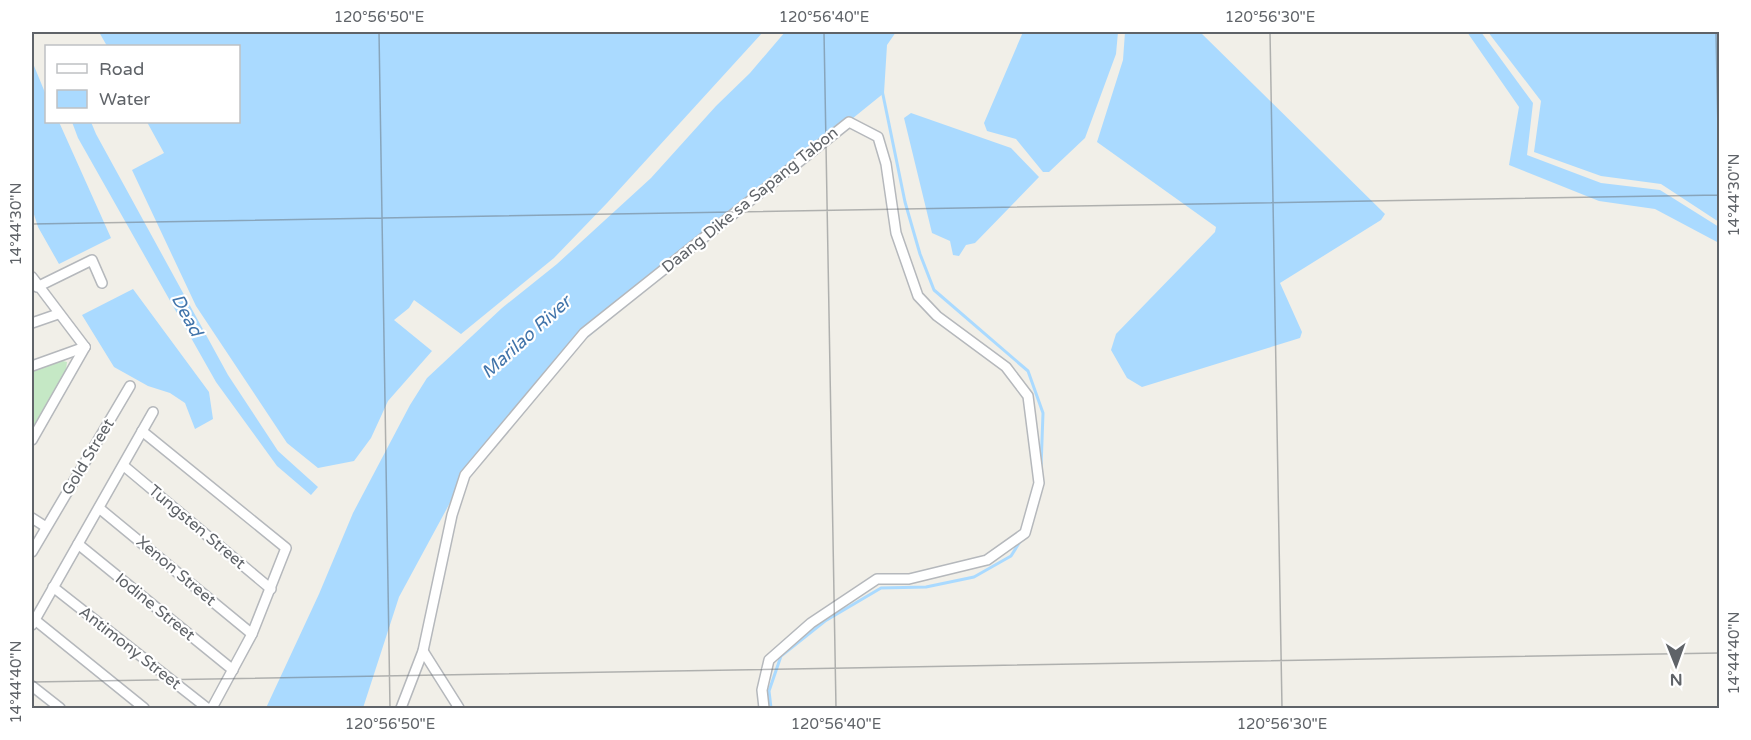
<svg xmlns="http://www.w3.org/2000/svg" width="1751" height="740" viewBox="0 0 1751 740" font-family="'Varela Round',sans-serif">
	<rect width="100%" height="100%" fill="#f1efe8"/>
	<path fill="#c5e8c5" d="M59,360l8,2 -1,8 -34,59v-59z"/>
	<g fill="#aadaff">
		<path d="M99,32h664l-156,171 -53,55 -93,76 -47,-34 -5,8 -15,12 38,31 -44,50 -17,37 -17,23 -36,7 -31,-25 -91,-137 -64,-136 32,-17 -17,-31h91v-76h-131z"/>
		<path d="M785,32h111l-9,13 -3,48 -126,102 -203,170 -90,110 -66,122 -36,111h-97l53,-114 34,-81 57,-108 17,-27 75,-70 55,-44 94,-86 65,-72 34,-33z"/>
		<path d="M1023,32h95l-2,22 -31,84 -36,34h-6l-27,-33 -29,-8 -3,-8z"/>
		<path d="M1125,32h75l185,182 -4,6 -101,63 22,49 -2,6 -158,49 -15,-9 -16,-28 5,-16 99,-102 1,-5 -119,-85 26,-82z"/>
		<path d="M1467,32h14l52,71 -6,52 74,28 59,7 59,37v16l-64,-34 -56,-8 -90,-36 10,-58z"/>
		<path d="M1488,32h231v190l-58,-38 -60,-8 -67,-24 7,-51z"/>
		<path d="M32,61l14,34v27h13l52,116 -52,26 -21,-37 -6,-19z"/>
		<path d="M911,113l100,35 28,29 -64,66 -9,2 -7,11 -6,-1 -3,-14 -18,-8 -28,-115z"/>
		<path d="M72,122h19l5,12 132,241 50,76 40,36 -7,8 -34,-29 -61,-84 -138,-244z"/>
		<path d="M133,289l76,103 4,27 -18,10 -10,-26 -15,-10 -22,-7 -34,-19 -32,-52z"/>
	</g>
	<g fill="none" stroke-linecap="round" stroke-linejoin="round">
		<g stroke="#aadaff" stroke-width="3">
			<path d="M882,90l23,112 15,52 14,36 94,81 15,42 -2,55"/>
			<path d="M771,708l-2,-17 12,-35 44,-35 56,-33 45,-1 48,-10 37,-21 10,-16"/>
		</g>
		<g stroke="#b5b8bc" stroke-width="12">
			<g id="street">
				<path d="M32,277l53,70"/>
				<path d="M37,287l55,-27 10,23"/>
				<path d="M32,323l26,-9"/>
				<path d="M32,366l53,-19"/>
				<path d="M142,431l144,117 -34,86 -40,74"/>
				<path d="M32,440l53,-93"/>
				<path d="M124,466l147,123"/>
				<path d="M99,508l153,126"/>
				<path d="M32,518l14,9"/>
				<path d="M78,544l155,126"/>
				<path d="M32,552l98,-166"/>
				<path d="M53,587l154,121"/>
				<path d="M35,620l109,88"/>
				<path d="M32,625l121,-213"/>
				<path d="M423,651l36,57"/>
				<path d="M32,686l28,22"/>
				<path d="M401,708l22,-57 29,-136 13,-40 119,-142 265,-211 29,15 8,27 10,69 22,63 19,20 69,51 22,29 11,87 -14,50 -38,27 -78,19h-32l-66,44 -42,37 -7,30 2,18"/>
			</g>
		</g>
		<use href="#street" stroke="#fff" stroke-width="9"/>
	</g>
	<path fill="none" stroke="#5f6368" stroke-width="1.5" stroke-opacity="0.45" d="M379,32l11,676M824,32l12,676M1270,32l12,676M1716,32l4,198M32,224l1688,-29M32,682l1688,-29"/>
	<g text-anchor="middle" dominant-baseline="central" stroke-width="4.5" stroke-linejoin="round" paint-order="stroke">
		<g font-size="16" fill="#5f6368" stroke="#fff">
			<text transform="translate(750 200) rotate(-39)">Daang Dike sa Sapang Tabon</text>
			<text transform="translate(88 457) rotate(-59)">Gold Street</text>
			<text transform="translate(197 527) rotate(40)">Tungsten Street</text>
			<text transform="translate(176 571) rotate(40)">Xenon Street</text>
			<text transform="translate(155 607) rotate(39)">Iodine Street</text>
			<text transform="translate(130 648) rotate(38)">Antimony Street</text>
		</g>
		<g font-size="18" font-style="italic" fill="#4174aa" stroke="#fff">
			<text transform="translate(187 315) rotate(62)">Dead</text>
			<text transform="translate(526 337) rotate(-42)">Marilao River</text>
		</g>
	</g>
	<rect width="1751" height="740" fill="none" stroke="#ffffff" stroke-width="66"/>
	<rect x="45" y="45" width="195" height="78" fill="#ffffff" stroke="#bfc1c3" stroke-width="1.5"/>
	<rect x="57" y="64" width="30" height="9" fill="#ffffff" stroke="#bfc1c3" stroke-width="1.5"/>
	<text x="99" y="75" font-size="18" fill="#5f6368">Road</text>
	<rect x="57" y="90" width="30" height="18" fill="#aadaff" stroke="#bfc1c3" stroke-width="1.5"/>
	<text x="99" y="105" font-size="18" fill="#5f6368">Water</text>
	<g transform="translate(1676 665) rotate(179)" stroke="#ffffff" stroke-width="4.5" paint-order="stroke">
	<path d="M0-4.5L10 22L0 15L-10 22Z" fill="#5f6368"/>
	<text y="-9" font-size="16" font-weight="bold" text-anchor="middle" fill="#5f6368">N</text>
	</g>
	<rect x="33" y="33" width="1685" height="674" fill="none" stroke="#5f6368" stroke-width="2"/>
	<g font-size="15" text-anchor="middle" fill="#5f6368">
		<text x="379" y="22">120°56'50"E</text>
		<text x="824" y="22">120°56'40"E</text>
		<text x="1270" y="22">120°56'30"E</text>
		<text transform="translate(1734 195) rotate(-90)" y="5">14°44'30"N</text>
		<text transform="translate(16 224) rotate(-90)" y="5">14°44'30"N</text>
		<text transform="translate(1734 653) rotate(-90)" y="5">14°44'40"N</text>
		<text transform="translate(16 682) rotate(-90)" y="5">14°44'40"N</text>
		<text x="390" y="729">120°56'50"E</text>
		<text x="836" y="729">120°56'40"E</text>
		<text x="1282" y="729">120°56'30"E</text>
	</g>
</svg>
